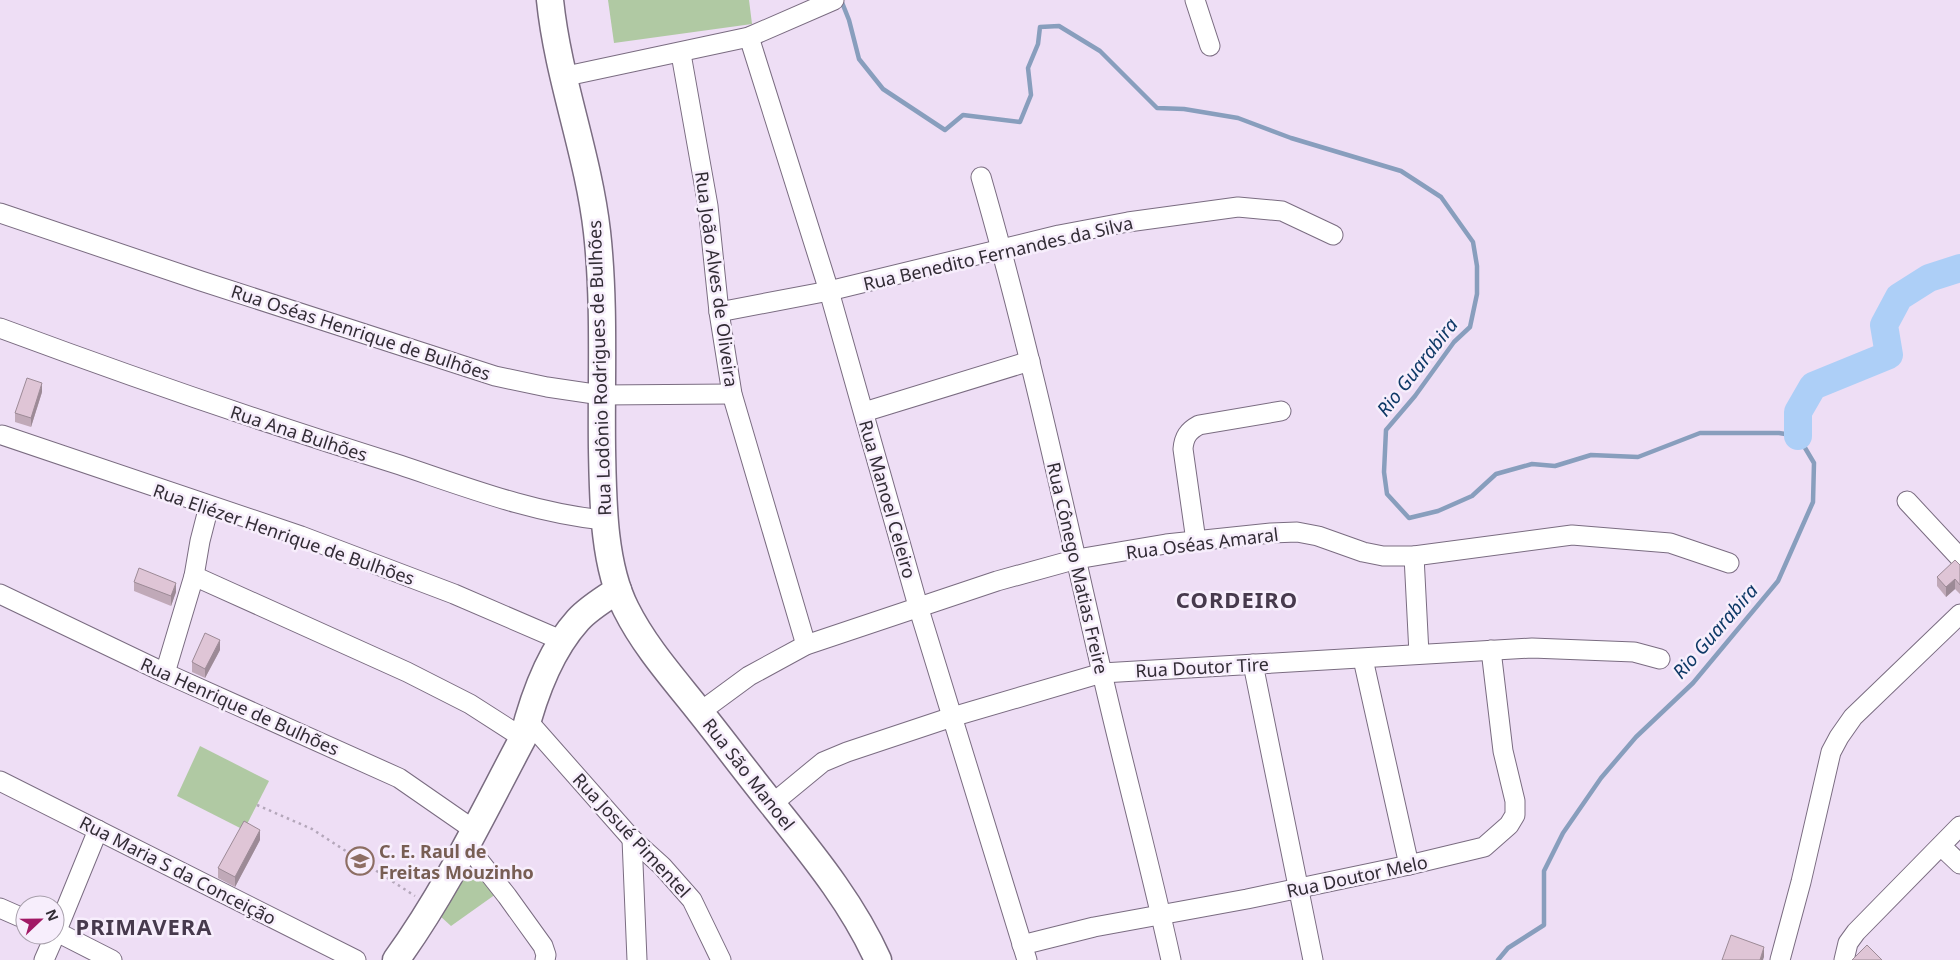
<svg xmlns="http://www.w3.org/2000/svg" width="1960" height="960" viewBox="0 0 1960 960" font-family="'Noto Sans',sans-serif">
	<rect width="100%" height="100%" fill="#eedef5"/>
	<g fill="#b0c9a3">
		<path d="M608,0h141l3,24 -138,19z"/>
		<path d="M200,746l69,35 -25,49 -67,-34z"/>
		<path d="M468,858l28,36 -45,32 -12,-11z"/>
	</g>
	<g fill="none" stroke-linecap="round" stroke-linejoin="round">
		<path stroke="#889ebd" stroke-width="4.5" d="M841,0l8,20 10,39 24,30 62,41 18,-15 57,7 11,-27 -3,-27 10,-24 2,-17 19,-1 41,25 57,57 27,1 54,9 53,20 110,33 40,26 32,45 4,24v28l-7,33 -16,15 -39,54 -29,34 -2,42 3,22 22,24 29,-7 34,-15 24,-22 36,-10 23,2 36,-11 47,2 62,-24h79l19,3 16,27 -1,39 -35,79 -85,102 -57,54 -35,41 -38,55 -19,38v54l-36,23 -10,12"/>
		<path stroke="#adcff7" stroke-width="28" d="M1798,436v-24l15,-26 76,-31 -5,-30 15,-28 30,-19 31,-10"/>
		<g stroke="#7a6c81" stroke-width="21">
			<g id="street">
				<path d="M1195,0l15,46"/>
				<path d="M749,37l80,254 89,315 109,354"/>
				<path d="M681,54l27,152 11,106 13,82 74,251"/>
				<path d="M562,77l187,-40 85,-37"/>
				<path d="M981,177c47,163 83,330 121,496 22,96 48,191 69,287"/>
				<path d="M0,213l201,68 294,95 52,11 54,8 131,-1"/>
				<path d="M719,312l110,-21 230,-56 69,-13 110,-15 44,4 51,24"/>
				<path d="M0,328c132,49 265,95 400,137 66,22 133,48 203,55"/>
				<path d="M864,412l166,-51"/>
				<path d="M2,435l299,101 153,58 109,47"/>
				<path d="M1907,501l53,57"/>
				<path d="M1196,541l-13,-92c1,-12 5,-18 16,-24l82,-14"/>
				<path d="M1414,556l5,98"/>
				<path d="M194,576l213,96 63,32 53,34"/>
				<path d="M0,594l165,79 234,105 75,52"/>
				<path d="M1363,659l46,206"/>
				<path d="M1253,664l60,296"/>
				<path d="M165,673l29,-97 6,-35 9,-35"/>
				<path d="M700,712l49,-36 57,-31 191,-64 80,-22 89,-15 105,-11 26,-1 21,4 45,16 20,4h31l158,-21 98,8 59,20"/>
				<path d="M527,720l105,119 30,27 30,34 29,60"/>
				<path d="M0,781l356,179"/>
				<path d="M772,804l51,-42 24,-10 105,-35 150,-44 430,-25 102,4 26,7"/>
				<path d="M632,839l5,121"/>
				<path d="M466,844l41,52 36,50 3,9 -1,5"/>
				<path d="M1941,846l19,18"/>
				<path d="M0,908l25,11"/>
				<path d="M55,931l57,29"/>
				<path d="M55,935l43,-105"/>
				<path d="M1022,945l72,-18 153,-28 162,-34 75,-18 25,-22 6,-10v-14l-12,-50 -12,-101"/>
				<path d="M44,960l11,-25"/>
				<path d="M1780,960l21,-78 30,-130 8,-15 14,-20 107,-103"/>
				<path d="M1844,960l4,-17 8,-11 104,-106"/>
			</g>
		</g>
		<g stroke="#7a6c81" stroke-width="29">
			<g id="secondary">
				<path d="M550,0c8,79 38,153 47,232 8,72 4,145 5,217 1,50 1,115 24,160 19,38 48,70 74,103 24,30 47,61 72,92 39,49 80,98 106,156"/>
				<path d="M396,960c50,-69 87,-147 127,-222 10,-40 27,-87 55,-118 11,-12 26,-21 40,-30"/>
			</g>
		</g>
		<path stroke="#b4a7ba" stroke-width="2.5" stroke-dasharray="2.5 4" stroke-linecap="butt" d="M257,805l55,24 103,67"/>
		<use href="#street" stroke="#fff" stroke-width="19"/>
		<use href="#secondary" stroke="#fff" stroke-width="26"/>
	</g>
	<g fill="#c0a9b8">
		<path d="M42,392l-11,35 -16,-5v-9z"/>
		<path d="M1960,565v29l-5,-5 -9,8 -9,-11v-9z"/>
		<path d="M134,582l42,10 -5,14 -37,-15z"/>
		<path d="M220,650l-15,28 -13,-6v-10z"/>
		<path d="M260,840l-25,47 -17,-9v-10z"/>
	</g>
	<g fill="#9c8a96">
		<path d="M42,383v9l-11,35v-9z"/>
		<path d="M1955,579v10l-9,8v-10z"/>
		<path d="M176,583v9l-5,14v-10z"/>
		<path d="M220,640v10l-15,28v-9z"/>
		<path d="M260,830v10l-25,47v-10z"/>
		<path d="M1764,947v10l-1,3h-3z"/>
	</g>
	<g fill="#dfc5d6" stroke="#9c8a96">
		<path d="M27,378l15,5 -11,35 -16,-5z"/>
		<path d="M1955,560l5,5v20l-5,-6 -9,8 -9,-10z"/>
		<path d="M139,568l37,15 -5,13 -37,-14z"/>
		<path d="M205,633l15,7 -15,29 -13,-7z"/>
		<path d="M244,821l16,9 -25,47 -17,-9z"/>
		<path d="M1731,935l33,12 -4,13h-38z"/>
		<path d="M1867,945l15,15h-30z"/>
	</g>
	<defs>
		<g id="school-ring" transform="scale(1.4375)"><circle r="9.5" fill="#f7eefc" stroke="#8d6e63" stroke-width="1.5"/><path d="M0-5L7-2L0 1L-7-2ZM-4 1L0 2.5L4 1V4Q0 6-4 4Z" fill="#8d6e63"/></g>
	</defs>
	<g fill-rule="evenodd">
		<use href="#school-ring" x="360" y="861"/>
	</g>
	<g text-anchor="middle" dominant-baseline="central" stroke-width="5" stroke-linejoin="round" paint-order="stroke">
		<g font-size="18" fill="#322c35" stroke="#f7eefc">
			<text transform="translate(998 253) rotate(-13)">Rua Benedito Fernandes da Silva</text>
			<text transform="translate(717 279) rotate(82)">Rua João Alves de Oliveira</text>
			<text transform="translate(361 332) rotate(18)">Rua Oséas Henrique de Bulhões</text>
			<text transform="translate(599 368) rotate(-92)">Rua Lodônio Rodrigues de Bulhões</text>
			<text transform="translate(299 433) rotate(18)">Rua Ana Bulhões</text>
			<text transform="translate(888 499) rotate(74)">Rua Manoel Celeiro</text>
			<text transform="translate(284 534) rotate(19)">Rua Eliézer Henrique de Bulhões</text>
			<text transform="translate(1202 543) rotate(-7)">Rua Oséas Amaral</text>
			<text transform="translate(1078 568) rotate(77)">Rua Cônego Matias Freire</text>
			<text transform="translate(1202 667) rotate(-3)">Rua Doutor Tire</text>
			<text transform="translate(240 706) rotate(24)">Rua Henrique de Bulhões</text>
			<text transform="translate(749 774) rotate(52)">Rua São Manoel</text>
			<text transform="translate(632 835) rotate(47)">Rua Josué Pimentel</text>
			<text transform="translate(178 870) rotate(27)">Rua Maria S da Conceição</text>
			<text transform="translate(1357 876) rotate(-12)">Rua Doutor Melo</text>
		</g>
		<g font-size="18" font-weight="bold" fill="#785e54" stroke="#f7eefc" text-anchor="start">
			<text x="379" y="851">C. E. Raul de<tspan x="379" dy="21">Freitas Mouzinho</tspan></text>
		</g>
		<g font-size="19" font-style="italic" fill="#0e3966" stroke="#f7eefc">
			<text transform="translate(1417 367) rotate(-52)">Rio Guarabira</text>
			<text transform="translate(1715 631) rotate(-49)">Rio Guarabira</text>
		</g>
		<g font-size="22" font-weight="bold" letter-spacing="1" fill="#473a4d" stroke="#f7eefc">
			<text x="1237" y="599">CORDEIRO</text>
			<text x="144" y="926">PRIMAVERA</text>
		</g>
	</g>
	<g transform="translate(40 920) rotate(68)"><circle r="24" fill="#f7eefc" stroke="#a8a0ac"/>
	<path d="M0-4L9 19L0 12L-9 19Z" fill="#a11965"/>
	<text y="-8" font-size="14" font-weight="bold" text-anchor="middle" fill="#322c35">N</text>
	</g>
</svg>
